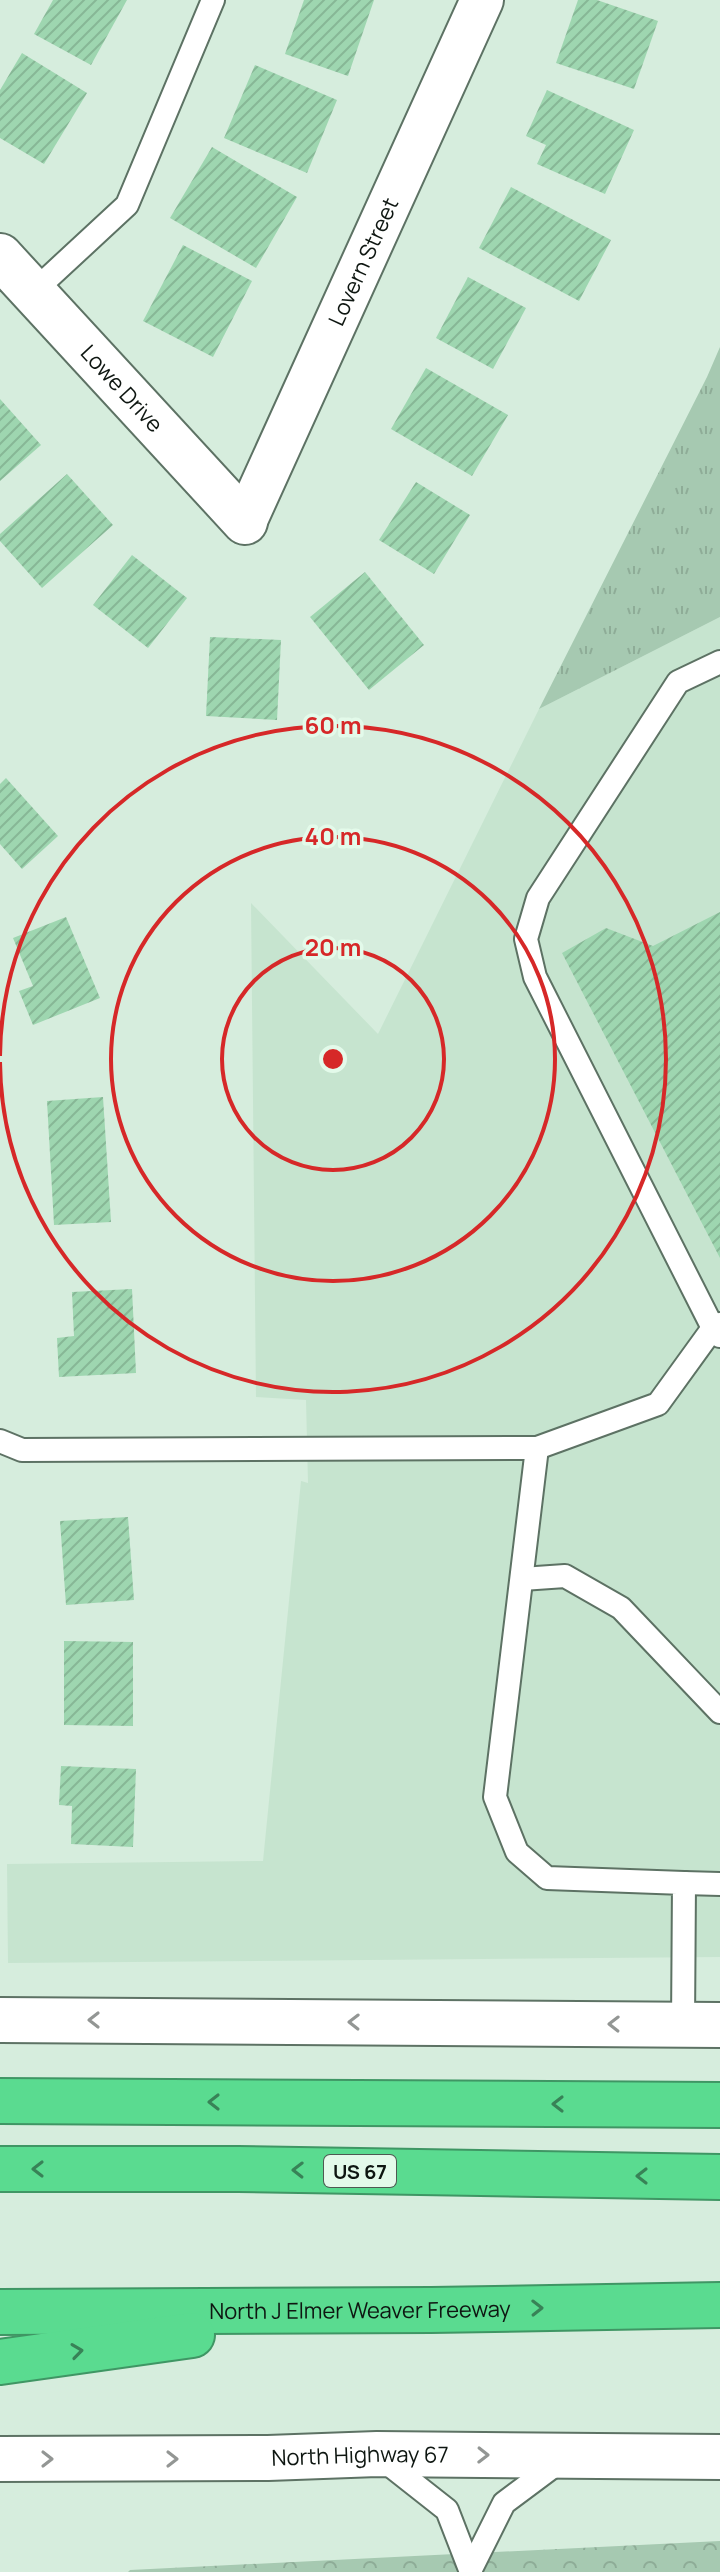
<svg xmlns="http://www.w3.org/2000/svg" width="720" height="2572" viewBox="0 0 720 2572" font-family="Manrope,sans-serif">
	<defs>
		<pattern id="grass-tufts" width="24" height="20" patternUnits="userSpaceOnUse" patternTransform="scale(2)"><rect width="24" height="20" fill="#a6c9b1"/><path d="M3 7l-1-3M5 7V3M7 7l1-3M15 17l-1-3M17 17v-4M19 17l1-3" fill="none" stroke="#8eac97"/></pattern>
		<pattern id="forest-crowns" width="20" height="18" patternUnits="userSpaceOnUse" patternTransform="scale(2)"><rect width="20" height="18" fill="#a6c9b1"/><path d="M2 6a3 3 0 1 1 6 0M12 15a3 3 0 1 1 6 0" fill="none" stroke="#8eac97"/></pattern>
		<pattern id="building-hatch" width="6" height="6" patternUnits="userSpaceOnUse" patternTransform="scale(2)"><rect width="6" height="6" fill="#9ed6b0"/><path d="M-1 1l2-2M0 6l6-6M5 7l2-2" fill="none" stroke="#87b796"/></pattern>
	</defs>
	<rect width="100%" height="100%" fill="#d6eddd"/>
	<path fill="#c6e4cf" d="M720,617v1340l-712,6 -1,-99 256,-3 38,-380 7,2 -2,-83 -50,-3 -5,-494 127,131 161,-325z"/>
	<path fill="url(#grass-tufts)" d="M720,347v270l-181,92 168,-332z"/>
	<path fill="url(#forest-crowns)" d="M720,2541v31h-592l2,-2z"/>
	<g fill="url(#building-hatch)">
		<path d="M53,0h74l-36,65 -57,-31z"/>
		<path d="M304,0h70l-26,76 -63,-22z"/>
		<path d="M578,0h19l61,21 -24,68 -78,-26z"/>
		<path d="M22,53l65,40 -43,71 -44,-26v-48z"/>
		<path d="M255,65l82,35 -30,73 -83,-35z"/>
		<path d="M547,90l87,40 -29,64 -68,-30 9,-19 -20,-9z"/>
		<path d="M212,147l85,50 -41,71 -86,-50z"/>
		<path d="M511,187l100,53 -32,61 -100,-53z"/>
		<path d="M183,245l69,36 -39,76 -70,-36z"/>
		<path d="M468,277l58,31 -33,61 -57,-31z"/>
		<path d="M426,368l82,47 -36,61 -81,-47z"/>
		<path d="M0,399l41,46 -41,36z"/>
		<path d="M67,474l46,51 -71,63 -42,-47v-7z"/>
		<path d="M416,482l54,33 -36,59 -55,-34z"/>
		<path d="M132,555l55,43 -39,50 -55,-43z"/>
		<path d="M365,572l59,73 -55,45 -59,-73z"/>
		<path d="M210,637l71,3 -4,80 -71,-4z"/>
		<path d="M6,778l52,58 -36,33 -22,-25v-60z"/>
		<path d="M720,912v346l-158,-305 44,-25 47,18z"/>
		<path d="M66,917l34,81 -67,27 -14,-34 14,-5 -20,-48z"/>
		<path d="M103,1097l8,125 -57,3 -7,-124z"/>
		<path d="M132,1289l4,84 -77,4 -2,-39 17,-2 -2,-44z"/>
		<path d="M128,1517l6,83 -68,5 -6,-84z"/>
		<path d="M64,1641l69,1v84l-69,-1z"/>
		<path d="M61,1766l75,3 -3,78 -62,-3 1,-38 -13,-1z"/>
	</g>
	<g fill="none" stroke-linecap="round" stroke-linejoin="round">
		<g stroke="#5d7264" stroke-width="26">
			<g id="service">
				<path d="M32,293l95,-88 86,-205"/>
				<path d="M720,662l-42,20 -140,216 -12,41 9,38 178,351 7,8"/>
				<path d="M0,1441l22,9 515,-2 -42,349 22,55 30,26 137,5 -1,142"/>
				<path d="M537,1448l121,-44 55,-76 7,-4"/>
				<path d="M522,1579l43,-3 56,32 99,104"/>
				<path d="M684,1883l36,1"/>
				<path d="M381,2458l66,52 24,62"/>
				<path d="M471,2569l33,-66 59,-44"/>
			</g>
		</g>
		<g stroke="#5d7264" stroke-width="46">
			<g id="minor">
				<path id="s1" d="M245,522l237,-522"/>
			</g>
		</g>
		<g stroke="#5d7264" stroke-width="48">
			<g id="tertiary">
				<path id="s2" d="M0,256l245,266"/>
			</g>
		</g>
		<g stroke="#5d7264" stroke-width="48">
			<g id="secondary">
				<path d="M0,2020l720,5"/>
				<path id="s3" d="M0,2459l268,-1 109,-4 343,3"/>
			</g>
		</g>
		<g stroke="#3f9664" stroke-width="48">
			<g id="motorway">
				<path d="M0,2101l720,4"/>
				<path d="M0,2169h238l482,8"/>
				<path id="s4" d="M0,2312l431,-2 289,-5"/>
				<path d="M0,2362l192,-27"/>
			</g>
		</g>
		<use href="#service" stroke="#fff" stroke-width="22"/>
		<use href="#minor" stroke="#fff" stroke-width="42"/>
		<use href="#tertiary" stroke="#fff" stroke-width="44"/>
		<use href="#secondary" stroke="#fff" stroke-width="44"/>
		<use href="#motorway" stroke="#5adb90" stroke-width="44"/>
	</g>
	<defs><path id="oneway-chevron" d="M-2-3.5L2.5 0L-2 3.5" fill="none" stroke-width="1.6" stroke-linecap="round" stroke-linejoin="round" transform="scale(2)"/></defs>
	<g stroke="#939694">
		<use href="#oneway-chevron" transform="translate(94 2020) rotate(-180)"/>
		<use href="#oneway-chevron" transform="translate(354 2022) rotate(-179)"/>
		<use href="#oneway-chevron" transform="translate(614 2024) rotate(-179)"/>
		<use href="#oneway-chevron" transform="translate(483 2455) rotate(1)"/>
		<use href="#oneway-chevron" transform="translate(47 2459)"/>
		<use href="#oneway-chevron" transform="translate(172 2459)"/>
	</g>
	<g stroke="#388257">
		<use href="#oneway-chevron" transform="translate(214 2102) rotate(-180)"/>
		<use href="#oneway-chevron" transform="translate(558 2104) rotate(-180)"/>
		<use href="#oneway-chevron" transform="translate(38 2169) rotate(180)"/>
		<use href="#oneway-chevron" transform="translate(298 2170) rotate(-179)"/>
		<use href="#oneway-chevron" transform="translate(642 2176) rotate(-180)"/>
		<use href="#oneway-chevron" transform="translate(537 2308) rotate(-1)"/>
		<use href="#oneway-chevron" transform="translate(77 2351) rotate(-8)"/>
	</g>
	<g fill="none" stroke="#d62828" stroke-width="4">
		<circle cx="333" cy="1059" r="111"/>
		<circle cx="333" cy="1059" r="222"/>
		<path d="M0 1056A333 333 0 1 1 0 1062"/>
	</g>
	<g text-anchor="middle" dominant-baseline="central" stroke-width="7" stroke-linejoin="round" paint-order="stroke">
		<rect fill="#e3faea" stroke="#4e5a52" stroke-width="2" x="324" y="2155" width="72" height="32" rx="6"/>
		<g font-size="20" font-weight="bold" fill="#0e1611">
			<text x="360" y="2171">US 67</text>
		</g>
		<g font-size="22" fill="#0e1611" stroke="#e3faea">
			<text stroke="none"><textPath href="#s1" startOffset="286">Lovern Street</textPath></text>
			<text stroke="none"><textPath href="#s2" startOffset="180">Lowe Drive</textPath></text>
			<text stroke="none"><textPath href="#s4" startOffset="360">North J Elmer Weaver Freeway</textPath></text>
			<text stroke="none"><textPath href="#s3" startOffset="360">North Highway 67</textPath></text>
		</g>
	</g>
	<circle cx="333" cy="1059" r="12" fill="#d62828" stroke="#e3faea" stroke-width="4"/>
	<g font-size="24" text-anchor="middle" font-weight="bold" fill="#d62828" stroke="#e3faea" stroke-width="7" stroke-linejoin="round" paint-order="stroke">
		<text x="333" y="734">60 m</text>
		<text x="333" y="845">40 m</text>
		<text x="333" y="956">20 m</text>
	</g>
</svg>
